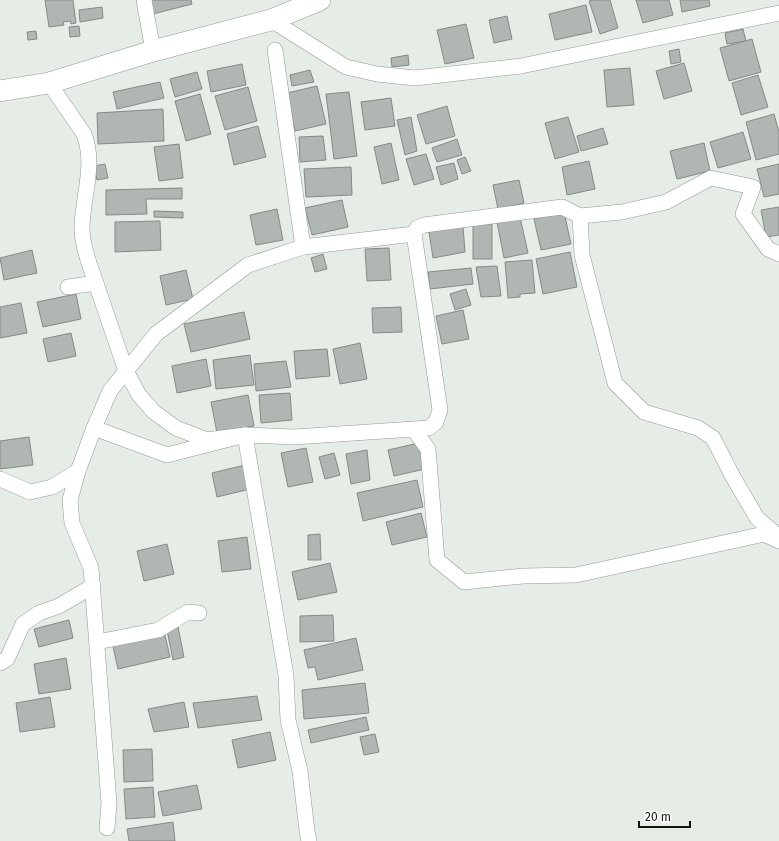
<svg xmlns="http://www.w3.org/2000/svg" width="779" height="841" viewBox="0 0 779 841" font-family="'Fira Sans',sans-serif">
	<rect width="100%" height="100%" fill="#e6ede7"/>
	<g fill="#b0b7b2" stroke="#848b86">
		<path d="M45,0h28l3,23 -5,1 -1,-3 -7,1 1,3 -15,2z"/>
		<path d="M149,0h42l1,4 -39,10z"/>
		<path d="M594,0h16l8,28 -18,6 -11,-33z"/>
		<path d="M636,0h33l4,15 -30,8z"/>
		<path d="M680,0h29l1,6 -28,6z"/>
		<path d="M586,5l6,27 -37,8 -6,-26z"/>
		<path d="M102,7l1,11 -23,4 -1,-12z"/>
		<path d="M507,16l5,23 -18,4 -5,-23z"/>
		<path d="M466,24l8,34 -29,6 -8,-34z"/>
		<path d="M79,26l1,10 -10,1 -1,-10z"/>
		<path d="M743,29l3,12 -19,3 -2,-11z"/>
		<path d="M36,31l1,8 -9,1 -1,-8z"/>
		<path d="M752,39l9,33 -32,9 -9,-33z"/>
		<path d="M679,49l2,13 -10,2 -2,-13z"/>
		<path d="M408,55l1,10 -17,2 -1,-9z"/>
		<path d="M684,63l8,28 -28,8 -8,-28z"/>
		<path d="M242,64l4,21 -35,7 -4,-21z"/>
		<path d="M630,68l4,37 -27,2 -3,-37z"/>
		<path d="M310,70l4,12 -22,4 -2,-11z"/>
		<path d="M197,72l5,17 -27,8 -5,-18z"/>
		<path d="M758,75l10,32 -27,8 -9,-32z"/>
		<path d="M160,82l4,16 -47,11 -4,-17z"/>
		<path d="M317,86l9,38 -31,7 -8,-38z"/>
		<path d="M248,87l9,34 -32,9 -10,-34z"/>
		<path d="M349,92l8,64 -23,3 -8,-65z"/>
		<path d="M200,94l11,40 -25,7 -11,-40z"/>
		<path d="M391,98l4,28 -30,4 -4,-28z"/>
		<path d="M447,106l8,30 -29,8 -9,-29z"/>
		<path d="M163,109l1,32 -66,3 -1,-31z"/>
		<path d="M774,114l5,18v22l-23,6 -10,-38z"/>
		<path d="M411,117l6,34 -12,4 -8,-35z"/>
		<path d="M568,117l11,35 -24,7 -10,-36z"/>
		<path d="M258,126l8,31 -32,8 -7,-31z"/>
		<path d="M603,128l5,16 -27,7 -4,-15z"/>
		<path d="M743,132l8,27 -33,9 -8,-26z"/>
		<path d="M323,136l3,24 -26,2 -1,-25z"/>
		<path d="M457,139l5,16 -25,7 -5,-14z"/>
		<path d="M391,143l8,37 -17,4 -8,-37z"/>
		<path d="M704,143l6,28 -33,8 -7,-28z"/>
		<path d="M179,144l4,34 -24,3 -5,-34z"/>
		<path d="M426,154l8,25 -20,6 -8,-26z"/>
		<path d="M465,157l6,14 -9,3 -5,-14z"/>
		<path d="M589,161l6,28 -28,6 -5,-28z"/>
		<path d="M454,163l4,16 -17,6 -5,-18z"/>
		<path d="M105,164l3,14 -11,2 -3,-14z"/>
		<path d="M779,164v30l-15,3 -7,-28z"/>
		<path d="M351,167l1,28 -46,2 -2,-28z"/>
		<path d="M519,180l5,23 -26,6 -5,-24z"/>
		<path d="M182,188v11h-36l1,15 -41,1v-25z"/>
		<path d="M342,200l6,27 -36,8 -7,-27z"/>
		<path d="M779,207v28l-13,2 -5,-27z"/>
		<path d="M277,209l6,31 -27,5 -6,-30z"/>
		<path d="M154,211l29,1v6l-29,-1z"/>
		<path d="M564,212l7,32 -30,6 -7,-31z"/>
		<path d="M520,217l8,36 -24,5 -7,-36z"/>
		<path d="M160,221l1,29 -46,2v-30z"/>
		<rect x="473" y="224" width="19" height="35"/>
		<path d="M463,226l2,26 -32,6 -4,-26z"/>
		<path d="M389,248l2,32 -24,1 -2,-32z"/>
		<path d="M32,250l5,23 -33,7 -4,-22z"/>
		<path d="M570,252l7,35 -34,7 -7,-35z"/>
		<path d="M323,254l4,15 -12,3 -4,-14z"/>
		<path d="M532,260l3,33 -15,1v3l-12,1 -3,-36z"/>
		<path d="M497,266l4,30 -20,1 -5,-30z"/>
		<path d="M471,268l2,16 -43,5 -2,-17z"/>
		<path d="M186,270l7,29 -27,6 -6,-29z"/>
		<path d="M466,289l5,16 -16,5 -5,-16z"/>
		<path d="M76,294l5,25 -38,8 -6,-25z"/>
		<path d="M21,303l6,30 -27,5v-31z"/>
		<path d="M401,307l1,25 -29,1 -1,-25z"/>
		<path d="M463,310l6,29 -27,5 -6,-28z"/>
		<path d="M244,312l6,27 -59,13 -7,-28z"/>
		<path d="M71,333l5,23 -28,6 -5,-23z"/>
		<path d="M360,343l7,36 -27,5 -7,-35z"/>
		<path d="M327,349l3,27 -34,3 -2,-28z"/>
		<path d="M250,355l4,30 -38,4 -3,-29z"/>
		<path d="M206,359l5,27 -34,7 -5,-27z"/>
		<path d="M286,361l5,26 -35,4 -2,-27z"/>
		<path d="M290,393l2,27 -31,3 -2,-28z"/>
		<path d="M248,395l6,31 -37,7 -6,-31z"/>
		<path d="M29,437l4,28 -33,4v-28z"/>
		<path d="M419,443l6,26 -31,7 -6,-26z"/>
		<path d="M306,448l7,34 -25,5 -7,-34z"/>
		<path d="M367,450l3,30 -19,4 -5,-30z"/>
		<path d="M334,453l6,22 -15,4 -6,-22z"/>
		<path d="M245,465l5,24 -33,8 -5,-24z"/>
		<path d="M417,480l6,27 -60,14 -6,-28z"/>
		<path d="M421,513l6,24 -35,8 -6,-23z"/>
		<path d="M320,534l1,26h-13v-25z"/>
		<path d="M247,537l4,32 -29,3 -4,-31z"/>
		<path d="M167,544l7,30 -30,7 -7,-30z"/>
		<path d="M330,563l7,29 -39,8 -6,-28z"/>
		<path d="M333,615l1,26 -34,1v-26z"/>
		<path d="M69,620l4,18 -34,9 -5,-18z"/>
		<path d="M178,627l6,30 -11,3 -6,-30z"/>
		<path d="M164,631l6,26 -52,12 -6,-27z"/>
		<path d="M356,638l7,32 -45,10 -3,-13 -7,1 -4,-18z"/>
		<path d="M66,658l5,31 -32,5 -5,-30z"/>
		<path d="M365,683l4,30 -65,6 -2,-29z"/>
		<path d="M257,696l5,24 -64,8 -5,-25z"/>
		<path d="M50,697l5,30 -35,5 -4,-29z"/>
		<path d="M184,702l5,25 -35,5 -6,-23z"/>
		<path d="M366,717l3,13 -58,13 -3,-13z"/>
		<path d="M270,732l6,28 -38,8 -6,-28z"/>
		<path d="M375,734l4,18 -15,3 -4,-18z"/>
		<path d="M152,749l1,32 -29,1 -1,-32z"/>
		<path d="M197,785l5,24 -39,7 -5,-24z"/>
		<path d="M153,787l2,30 -29,2 -2,-30z"/>
		<path d="M173,822l2,19h-46l-2,-12z"/>
	</g>
	<g fill="none" stroke-linecap="round" stroke-linejoin="round">
		<g stroke="#929994" stroke-width="16">
			<g id="street">
				<path d="M144,0l9,51"/>
				<path d="M271,20l75,47 31,7 38,4 106,-12 258,-53"/>
				<path d="M275,50l28,197 111,-13"/>
				<path d="M49,83l35,51c12,31 -2,64 -2,95 0,11 3,21 6,31l38,111 -16,20 -16,37 -16,43 -8,29 2,23 19,45 18,235 -2,25"/>
				<path d="M580,216l2,39 33,128 29,29 54,16 15,10 20,39 24,41 21,18"/>
				<path d="M303,247l-55,18 -92,69 -30,37 13,24 15,17 22,16 31,12 38,-5 49,2 135,-9 7,-6 4,-12 -26,-176 3,-6 7,-3 138,-18 18,9 42,-4 44,-10 45,-24 42,9 -10,27 25,35 11,5"/>
				<path d="M68,287l28,-4"/>
				<path d="M94,428l73,27 78,-20 41,240 2,45 12,51 7,60 2,10"/>
				<path d="M414,430l14,19 9,111 27,22 59,-6 53,-1 188,-41 15,7"/>
				<path d="M0,479l30,13 22,-5 26,-16"/>
				<path d="M97,642l61,-12 30,-18 11,1"/>
				<path d="M0,663l7,-4 16,-35 16,-11 20,-7 34,-20"/>
			</g>
		</g>
		<g stroke="#929994" stroke-width="22">
			<path id="secondary" d="M0,91l49,-8 104,-32 118,-31 49,-20"/>
		</g>
		<use href="#street" stroke="#fff" stroke-width="15"/>
		<use href="#secondary" stroke="#fff" stroke-width="21"/>
	</g>
	<path d="M639 821v6h51v-6" fill="none" stroke="#111311" stroke-width="2"/>
	<text x="645" y="821" font-size="12" fill="#111311" stroke="#ffffff" stroke-width="3" paint-order="stroke">20 m</text>
</svg>
